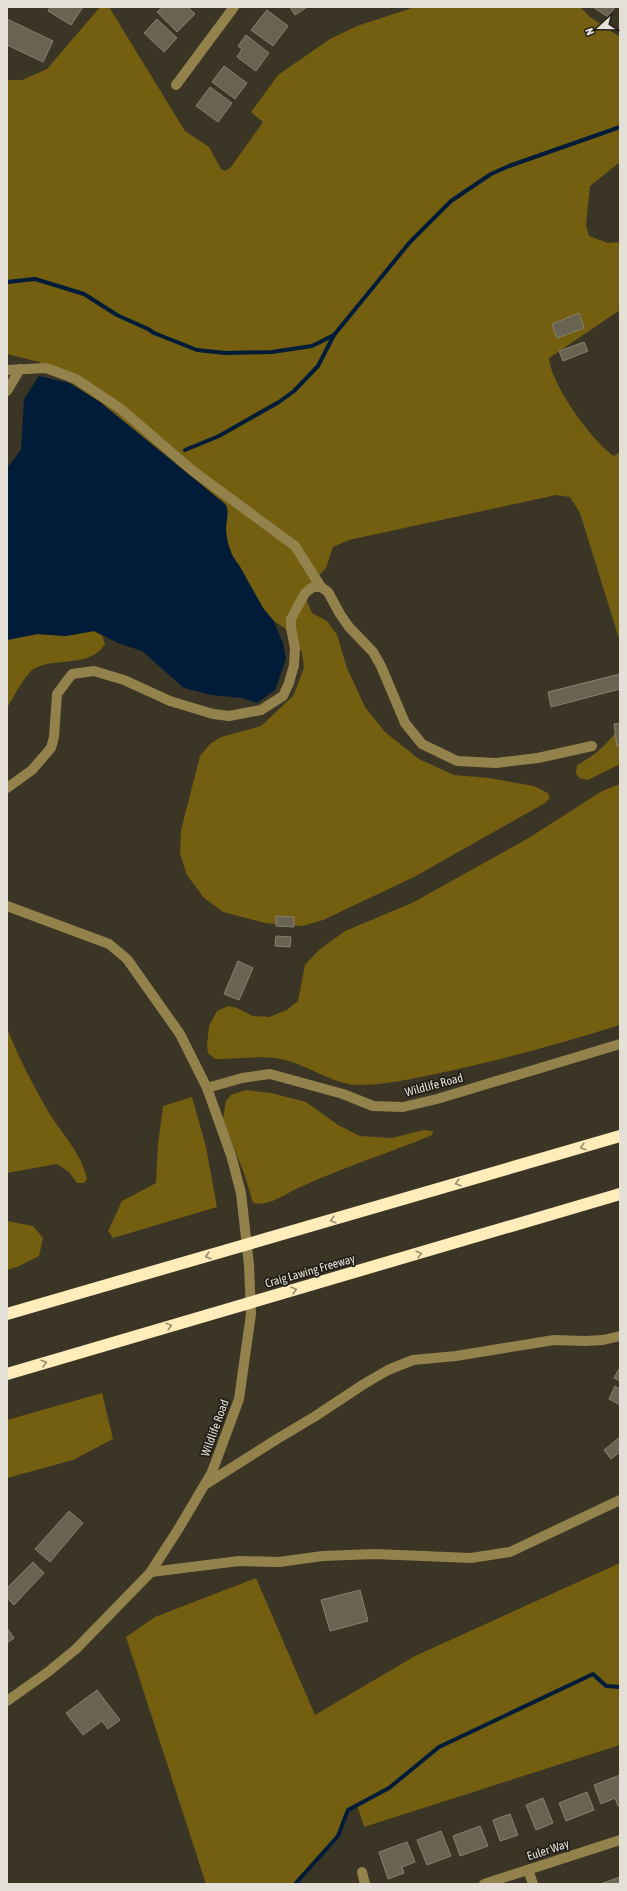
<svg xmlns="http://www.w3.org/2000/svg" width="627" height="1891" viewBox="0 0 627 1891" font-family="'Asap Condensed',sans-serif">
	<rect width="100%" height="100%" fill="#3b3525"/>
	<g fill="#745e10">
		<path d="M100,7h9l76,124 24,16 12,22 4,2 6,-4 32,-45 -12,-10 27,-37 52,-36 27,-13 58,-19h165l10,10 30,20v125l-30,24 -4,39 3,11 19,7 12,-1v68l-71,48c2,27 43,83 65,98l6,-4v190l-40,-129 -10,-16 -14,-2 -207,45 -16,7 -7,21 -14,15 -5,19 5,11 15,8 10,14 10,33 18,39 20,25 34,27 35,16 35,3 45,8 14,7 2,5 -5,5 -131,74 -91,43 -20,6 -38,-3 -42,-11 -19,-14 -17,-23 -7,-21 1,-24 19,-74 10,-12 11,-7 40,-11 32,-30 11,-28 -2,-16 -15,-22 -14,-10 -10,-12 -24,-43c-8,-8 -13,-25 -13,-36 0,-9 4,-18 -1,-25l-125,-102 -61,-40 -32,-8v-274h15l25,-11z"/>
		<path d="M94,631l8,4 3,9c-15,24 -47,13 -70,24 -10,6 -22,30 -28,40v-68l30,-6 29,2z"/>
		<path d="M620,726v38l-32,16 -9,-2 -3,-5 1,-8c20,-11 30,-20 43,-39z"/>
		<path d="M620,784v241c-61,19 -123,36 -185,49 -24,5 -51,11 -76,11 -24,0 -50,-19 -74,-25 -23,-6 -47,0 -70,-1l-7,-6 -1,-8 2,-19 8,-15 11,-5 9,2 16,8 16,1 18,-7 11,-9 7,-36 15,-16 25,-18 67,-28 115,-64 75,-48z"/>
		<path d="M7,1028c12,31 27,59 44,88 13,20 31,39 36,63l-3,4h-7l-8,-11 -12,-8 -50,9z"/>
		<path d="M246,1090l25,3 35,9 32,23 22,11 32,2 32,-8 9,1 -1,4c-45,19 -92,33 -136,54 -12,6 -29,18 -43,14l-8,-27 -22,-57 3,-18 5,-6z"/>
		<path d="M192,1097l14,50 11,60 -104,31 -5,-7 14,-30 34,-18 2,-39 5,-38z"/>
		<path d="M7,1221l26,5 10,12 -4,18 -22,11 -10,3z"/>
		<path d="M102,1393l11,46 -40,21 -66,18v-58z"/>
		<path d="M620,1563v182l-256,82 -7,-22 -9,5 -10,26 -43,48h-89l-80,-247 29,-20 101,-39 59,137 100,-59z"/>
	</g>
	<path fill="#001c38" d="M39,376l30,7 31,19 125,102c5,7 1,16 1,25 0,11 5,28 13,36l24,43 10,12 10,23 3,16 -11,31 -18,13 -15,-5 -31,-3 -27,-7 -42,-37 -24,-8 -24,-12 -28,5 -29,-2 -30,6v-172l14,-18 3,-51z"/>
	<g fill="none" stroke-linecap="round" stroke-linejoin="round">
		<g stroke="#001c38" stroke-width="4">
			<path d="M7,282l28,-3 49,15 33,21 31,14 6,4 43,17 28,3 47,-1 40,-6 22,-11"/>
			<path d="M185,450l34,-14 60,-34 15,-11 24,-25 16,-31 76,-93 41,-41 40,-27 18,-8 111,-39"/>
			<path d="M295,1884l43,-48 10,-26 41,-22 50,-41 154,-73 13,12 14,1"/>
		</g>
	</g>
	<g fill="#696352" stroke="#87816f">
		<path d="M50,7h33l-12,18 -23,-14z"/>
		<path d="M163,7h25l7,7 -18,18 -20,-20z"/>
		<path d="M290,7h17l-12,8z"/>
		<path d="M593,7h22l-7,10z"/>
		<path d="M267,10l21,16 -15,20 -22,-16z"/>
		<path d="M7,19l46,22 -10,21 -36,-17z"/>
		<path d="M157,19l20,19 -13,14 -20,-19z"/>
		<path d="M246,35l23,18 -13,18 -19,-14 5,-8 -4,-3z"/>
		<path d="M224,66l23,17 -12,16 -23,-17z"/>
		<path d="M210,87l22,16 -14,19 -22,-16z"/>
		<path d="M579,313l5,15 -27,10 -5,-14z"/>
		<path d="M584,342l4,9 -25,10 -4,-10z"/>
		<path d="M620,674v15l-69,18 -3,-15z"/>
		<path d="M620,723v22l-3,1 -3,-22z"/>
		<path d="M276,916l18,1v10l-18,-1z"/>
		<path d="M276,936l15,1 -1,10 -15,-1z"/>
		<path d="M238,961l15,7 -14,32 -15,-6z"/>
		<path d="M620,1367v14l-6,-3z"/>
		<path d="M615,1386l5,3v16l-11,-6z"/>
		<path d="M620,1437v15l-9,7 -7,-9z"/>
		<path d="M69,1511l14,12 -33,39 -15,-13z"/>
		<path d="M33,1562l11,11 -30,32 -7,-7v-10z"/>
		<path d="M360,1590l8,31 -38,10 -9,-31z"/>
		<path d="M7,1628l7,10 -7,5z"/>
		<path d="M97,1690l23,30 -12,9 -6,-8 -19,14 -17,-22z"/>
		<path d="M620,1775v30l-2,1 -3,-8 -14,6 -7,-19z"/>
		<path d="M587,1792l7,18 -28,11 -7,-18z"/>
		<path d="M543,1798l10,25 -17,7 -10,-25z"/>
		<path d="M510,1814l8,21 -18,6 -7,-21z"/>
		<path d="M480,1826l8,20 -28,10 -7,-20z"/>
		<path d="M441,1831l10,25 -24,9 -10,-25z"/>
		<path d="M407,1842l8,20 -13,5 2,6 -16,6 -9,-27z"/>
		<path d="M620,1877v7h-17v-1z"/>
	</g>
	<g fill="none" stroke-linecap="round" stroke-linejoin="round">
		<g stroke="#93824c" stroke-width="10">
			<path d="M176,85l58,-78"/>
			<path d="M7,370l39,-2 30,11 45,30 72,62 102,75 26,41"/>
			<path d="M7,391l13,-22"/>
			<path d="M7,788l25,-18 19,-22 3,-11 3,-43 15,-20 22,-3 30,9 46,21 43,13 16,2 32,-6 22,-14 6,-13 5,-18 1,-17 -4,-20v-9l14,-26 8,-6h8l7,5 12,22 9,13 24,25 8,14 24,57 17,21 35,17 39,2 42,-5 54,-12"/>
			<path d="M7,906l102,38 18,15 53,75 27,54 24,67 10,38 8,72 2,49 -12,85 -27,73 -33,56 -29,45 -74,76 -28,23 -41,29"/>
			<path d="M207,1088l35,-10 28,-4 73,20 30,12 30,1 34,-8 183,-55"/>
			<path d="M206,1484l71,-45 37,-22 50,-33 24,-14 25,-10 43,-4 98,-16 31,1 18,-1 17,-4"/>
			<path d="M151,1572l88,-11 40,1 44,-6 51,-2 97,4 39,-6 110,-52"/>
			<path d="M528,1870l5,14"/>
			<path d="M362,1872l3,12"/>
			<path d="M484,1884l136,-44"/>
		</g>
		<g stroke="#feedbb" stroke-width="12">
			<path d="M7,1314l613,-178"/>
			<path d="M7,1374l613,-180"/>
		</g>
	</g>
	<defs><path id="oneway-chevron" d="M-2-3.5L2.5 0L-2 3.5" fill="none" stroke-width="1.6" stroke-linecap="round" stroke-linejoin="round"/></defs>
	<g stroke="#9a8f71">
		<use href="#oneway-chevron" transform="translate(583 1147) rotate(164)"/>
		<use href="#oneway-chevron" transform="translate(458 1183) rotate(164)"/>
		<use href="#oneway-chevron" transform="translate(333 1220) rotate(164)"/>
		<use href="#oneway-chevron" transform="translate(419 1254) rotate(-16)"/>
		<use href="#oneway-chevron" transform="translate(208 1256) rotate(164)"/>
		<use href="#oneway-chevron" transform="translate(294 1290) rotate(-16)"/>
		<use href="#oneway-chevron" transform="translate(169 1326) rotate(-16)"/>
		<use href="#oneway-chevron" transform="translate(44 1363) rotate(-16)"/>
	</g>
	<g text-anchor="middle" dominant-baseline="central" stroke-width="3.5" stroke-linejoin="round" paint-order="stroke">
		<g font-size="12" fill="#e4e0d7" stroke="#1f1d16">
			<text transform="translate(434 1085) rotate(-15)">Wildlife Road</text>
			<text transform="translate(310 1271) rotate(-16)">Craig Lawing Freeway</text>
			<text transform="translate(215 1428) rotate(-70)">Wildlife Road</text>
			<text transform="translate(548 1850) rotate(-18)">Euler Way</text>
		</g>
	</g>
	<rect width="627" height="1891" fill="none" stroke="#e4e0d7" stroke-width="16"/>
	<g transform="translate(599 28) rotate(249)" stroke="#1f1d16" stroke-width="3" paint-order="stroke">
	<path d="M0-3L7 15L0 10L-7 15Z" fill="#e4e0d7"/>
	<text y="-6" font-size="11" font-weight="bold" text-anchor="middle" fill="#e4e0d7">N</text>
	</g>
</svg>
